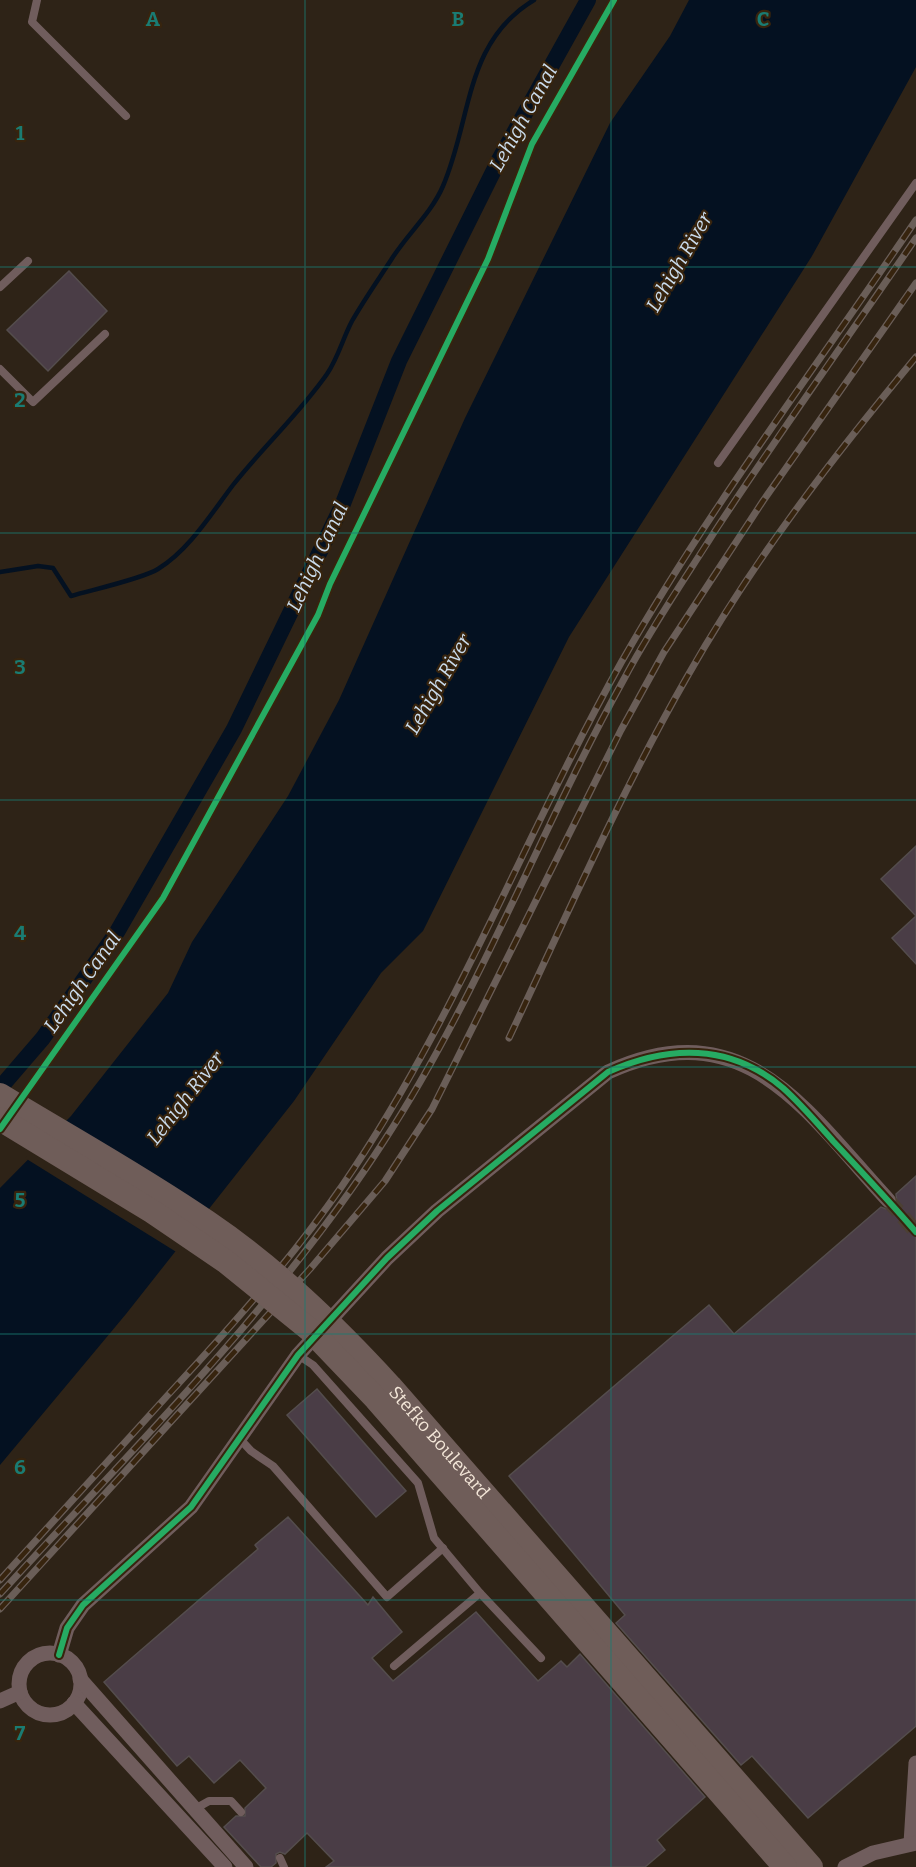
<svg xmlns="http://www.w3.org/2000/svg" width="916" height="1867" viewBox="0 0 916 1867" font-family="Bitter,serif">
	<rect width="100%" height="100%" fill="#2e2317"/>
	<path fill="#041121" d="M689,0h227v67l-104,189 -243,381 -146,294 -42,42 -87,128 -168,213 -126,151v-277l71,-72 97,-123 24,-51 96,-146 51,-96 126,-282 145,-295 60,-87z"/>
	<path fill="#2e2317" d="M62,1120l149,91 -33,42 -153,-95z"/>
	<g fill="none" stroke-linecap="round" stroke-linejoin="round">
		<path stroke="#041121" stroke-width="4.5" d="M0,572l38,-6 15,2 18,28c20,-6 71,-17 87,-27 31,-19 53,-55 75,-84 30,-38 66,-71 94,-111 11,-16 16,-36 25,-53 12,-21 26,-41 39,-61 16,-26 40,-46 52,-74 29,-67 21,-144 91,-186"/>
		<path stroke="#041121" stroke-width="16" d="M0,1088l43,-50 74,-106 117,-203 108,-223 57,-145 100,-201 89,-160"/>
	</g>
	<g fill="#4a3d46" stroke="#544d4d" stroke-width="1.5">
		<path d="M69,271l38,40 -59,60 -41,-41z"/>
		<path d="M916,846v118l-24,-26 24,-22 -35,-37z"/>
		<path d="M916,1176v550l-108,92 -56,-62 -11,9 -125,-142 9,-8 -116,-139 200,-171 25,29 147,-127 5,2 8,-1 3,-6 -1,-8z"/>
		<path d="M317,1389l89,102 -30,26 -89,-102z"/>
		<path d="M288,1517l80,88 5,-8 29,35 -30,26 21,23 83,-69 62,69 23,-20 6,6 13,-13 125,143 -48,43 8,10 -20,17h-319l8,-6 -27,-28 -22,21 -5,-2 -4,2v9l-5,4h-10l-37,-40 12,-11h9v-8l21,-20 -26,-28 -26,23 -25,-27 -12,10 -73,-84 154,-133 -3,-4z"/>
	</g>
	<g fill="none" stroke-linecap="round" stroke-linejoin="round">
		<path stroke="#4c4034" stroke-width="15" stroke-dasharray="15 8" stroke-linecap="butt" d="M888,1200l28,32"/>
		<g stroke="#705d5d" stroke-width="8">
			<path d="M37,0l-5,22 94,94"/>
			<path d="M0,287l28,-26"/>
			<path d="M0,369l33,33 72,-68"/>
			<path d="M718,463l198,-280"/>
			<path d="M298,1355l15,10 105,118 16,55 46,55 61,65"/>
			<path d="M239,1438l12,13 22,15 114,131 56,-49"/>
			<path d="M394,1666l86,-73"/>
			<path d="M193,1810l16,-9h22l10,11"/>
			<path d="M280,1858l4,9"/>
		</g>
		<g stroke="#705d5d" stroke-width="15">
			<circle cx="50" cy="1684" r="31"/>
			<path d="M59,1655l8,-27 16,-23 108,-98 107,-152 89,-97 50,-47 171,-139c137,-63 198,39 280,128"/>
			<path d="M80,1679l166,188"/>
			<path d="M0,1701l20,-9"/>
			<path d="M74,1703l151,164"/>
			<path d="M911,1843l5,-80"/>
			<path d="M845,1867l28,-14 43,-10"/>
		</g>
		<g stroke="#6a5e58" stroke-width="7">
			<g id="rail">
				<path d="M509,1038c57,-121 111,-244 178,-361 65,-115 145,-219 229,-320"/>
				<path d="M0,1580c56,-62 112,-123 167,-184 62,-67 123,-135 175,-210 113,-164 183,-352 280,-525 87,-153 195,-295 294,-441"/>
				<path d="M0,1594c133,-146 277,-287 384,-453 95,-146 156,-311 240,-462 27,-51 60,-99 91,-148 65,-99 134,-195 201,-293"/>
				<path d="M0,1609l310,-340 75,-88 47,-72 189,-379 43,-78 99,-151 153,-218"/>
			</g>
		</g>
		<use href="#rail" stroke="#37240e" stroke-width="4.5" stroke-dasharray="14" stroke-linecap="butt"/>
		<g stroke="#6f5d59" stroke-width="24">
			<path id="s1" d="M0,1095c69,42 140,81 207,127 68,46 127,103 183,164l421,481"/>
			<path d="M0,1119l153,93 72,49 85,69 66,69 409,468"/>
		</g>
		<g stroke="#37240e" stroke-width="10">
			<g id="cycleway">
				<path d="M0,1129l163,-231 155,-283 12,-31 158,-325 44,-115 82,-144"/>
				<path d="M59,1655l8,-27 16,-23 108,-98 107,-152 89,-97 50,-47 171,-139c60,-27 122,-29 175,16 18,16 34,35 50,53 28,30 56,60 83,91"/>
			</g>
		</g>
		<use href="#cycleway" stroke="#26ab63" stroke-width="6"/>
	</g>
	<path fill="none" stroke="#1a7c73" stroke-width="1.5" stroke-opacity="0.55" d="M305,0v1867M611,0v1867M0,267h916M0,533h916M0,800h916M0,1067h916M0,1334h916M0,1600h916"/>
	<g text-anchor="middle" dominant-baseline="central" stroke-width="4.5" stroke-linejoin="round" paint-order="stroke">
		<g font-size="18" fill="#f3e6d8" stroke="#37240e">
			<text stroke="none"><textPath href="#s1" startOffset="564">Stefko Boulevard</textPath></text>
		</g>
		<g font-size="20" font-style="italic" fill="#cadced" stroke="#37240e">
			<text transform="translate(523 118) rotate(-61)">Lehigh Canal</text>
			<text transform="translate(679 262) rotate(-60)">Lehigh River</text>
			<text transform="translate(317 557) rotate(-65)">Lehigh Canal</text>
			<text transform="translate(438 684) rotate(-60)">Lehigh River</text>
			<text transform="translate(82 982) rotate(-55)">Lehigh Canal</text>
			<text transform="translate(185 1098) rotate(-52)">Lehigh River</text>
		</g>
	</g>
	<g font-size="20" text-anchor="middle" font-weight="bold" fill="#1a7c73" stroke="#37240e" stroke-width="4.5" stroke-linejoin="round" paint-order="stroke">
		<text x="153" y="26">A</text>
		<text x="458" y="26">B</text>
		<text x="763" y="26">C</text>
		<text x="20" y="140">1</text>
		<text x="20" y="407">2</text>
		<text x="20" y="674">3</text>
		<text x="20" y="940">4</text>
		<text x="20" y="1207">5</text>
		<text x="20" y="1474">6</text>
		<text x="20" y="1740">7</text>
	</g>
</svg>
